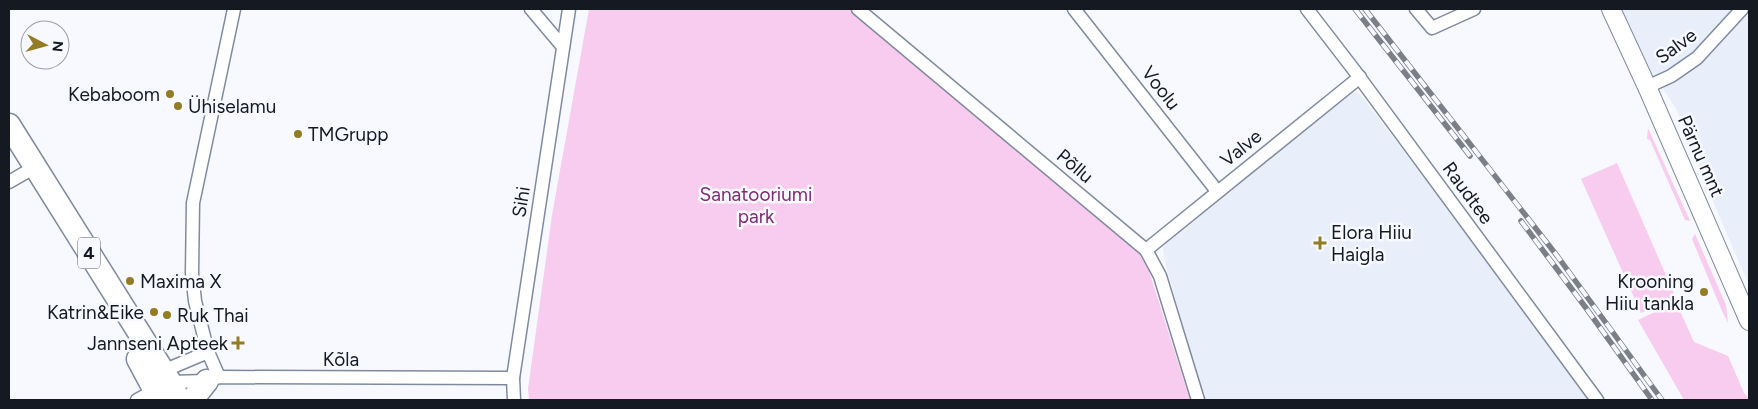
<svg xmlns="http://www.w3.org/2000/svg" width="1758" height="409" viewBox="0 0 1758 409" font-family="Figtree,sans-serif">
	<rect width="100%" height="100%" fill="#f7f9fe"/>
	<g fill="#e8eefa">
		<path d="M1611,9h138v276l-40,-93 -33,-84 -58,-84z"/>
		<path d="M1353,91l8,4 232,305h-389l-39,-138 -2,-13 5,-12z"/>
	</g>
	<g fill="#f7ccee">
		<path d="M589,9h263l287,244 10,18 41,129h-661l-1,-11 24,-174z"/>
		<path d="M1648,128l42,93 -5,-1 -35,-80 -3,-1z"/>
		<path d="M1617,163l59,135 -35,15 -60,-134z"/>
		<path d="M1695,234l31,71 2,18 -6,-12 -30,-72z"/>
		<path d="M1676,302l18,40 34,14 16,37 5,5v2h-65l-46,-80z"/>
	</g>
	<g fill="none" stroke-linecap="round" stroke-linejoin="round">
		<g stroke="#808a9f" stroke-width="15">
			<g id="street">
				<path d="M531,9l32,38"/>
				<path d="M858,9l288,241 14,26 38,124"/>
				<path d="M1074,9l143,182"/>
				<path d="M1307,9l47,61 243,330"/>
				<path d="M1416,9l16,19 42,-19"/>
				<path d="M1647,87l24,-11 26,-18 45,-49"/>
				<path d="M9,182l26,-15"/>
				<path d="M1146,250l214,-173"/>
				<path d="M161,374l2,-3 45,-19"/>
				<path d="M219,377l-11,-25 -13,-51 -3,-28 1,-70 41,-194"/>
				<path d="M137,400l33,-18 37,-1 12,-4 294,1"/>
				<path d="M514,400l-1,-22 56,-369"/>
			</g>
		</g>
		<g stroke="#808a9f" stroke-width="20">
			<path id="secondary" d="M1611,9l37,80 101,232"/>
		</g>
		<g stroke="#808a9f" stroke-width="25">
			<g id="highway">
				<path d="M9,125l161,257 9,18"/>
				<path d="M138,359l22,41"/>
				<path d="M192,400l15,-19"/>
			</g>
		</g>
		<use href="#street" stroke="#fff" stroke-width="12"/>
		<use href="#secondary" stroke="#fff" stroke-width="18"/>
		<use href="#highway" stroke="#fff" stroke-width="22"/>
		<g stroke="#7c7f86" stroke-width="5.5">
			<g id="rail">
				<path d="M1355,9l115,147"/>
				<path d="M1365,9l193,248 104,143"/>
				<path d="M1521,221l65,87 66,92"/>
			</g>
		</g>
		<use href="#rail" stroke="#f7f9fe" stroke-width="4" stroke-dasharray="11" stroke-linecap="butt"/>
	</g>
	<g fill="#937c23" stroke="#f7f9fe" stroke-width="2">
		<circle cx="170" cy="94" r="5"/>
		<circle cx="178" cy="106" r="5"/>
		<circle cx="298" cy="134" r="5"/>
		<path d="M1317.5 235.5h5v5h5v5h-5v5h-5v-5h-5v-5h5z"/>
		<circle cx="130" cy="281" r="5"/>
		<circle cx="1704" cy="292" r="5"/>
		<circle cx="154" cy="312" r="5"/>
		<circle cx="167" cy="315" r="5"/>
		<path d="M235.5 335.5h5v5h5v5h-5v5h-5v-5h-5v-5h5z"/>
	</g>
	<g text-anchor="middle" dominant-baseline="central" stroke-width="5" stroke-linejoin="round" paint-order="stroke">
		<rect fill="#f7f9fe" stroke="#595c63" stroke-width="1" x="78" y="237.5" width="22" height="31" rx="4"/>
		<g font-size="18" font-weight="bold" fill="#151921">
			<text x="89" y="253">4</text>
		</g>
		<g font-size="19" fill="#151921" stroke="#f7f9fe">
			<text transform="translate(1676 46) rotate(-36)">Salve</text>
			<text transform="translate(1161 88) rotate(52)">Voolu</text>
			<text transform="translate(1241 148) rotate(-39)">Valve</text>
			<text transform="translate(1701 156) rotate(66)">Pärnu mnt</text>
			<text transform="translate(1075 166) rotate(40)">Põllu</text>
			<text transform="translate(1468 193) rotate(54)">Raudtee</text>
			<text transform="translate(521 202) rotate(-81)">Sihi</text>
			<text x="341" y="359">Kõla</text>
		</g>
		<g font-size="19" fill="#151921" stroke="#f7f9fe" text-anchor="start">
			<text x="160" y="94" text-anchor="end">Kebaboom</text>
			<text x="188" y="106">Ühiselamu</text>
			<text x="308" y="134">TMGrupp</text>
			<text x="1331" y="232">Elora Hiiu<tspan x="1331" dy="22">Haigla</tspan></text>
			<text x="140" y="281">Maxima X</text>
			<text x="1694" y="281" text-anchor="end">Krooning<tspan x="1694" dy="22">Hiiu tankla</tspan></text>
			<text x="144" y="312" text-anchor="end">Katrin&amp;Eike</text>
			<text x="177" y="315">Ruk Thai</text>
			<text x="228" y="343" text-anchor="end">Jannseni Apteek</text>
		</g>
		<g font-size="19" fill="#822a76" stroke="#f7f9fe">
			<text x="756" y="194">Sanatooriumi<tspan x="756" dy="22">park</tspan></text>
		</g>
	</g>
	<rect width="1758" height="409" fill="none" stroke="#151921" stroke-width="20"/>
	<g transform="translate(45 45) rotate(96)"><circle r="24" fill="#f7f9fe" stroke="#9d9fa6"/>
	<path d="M0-4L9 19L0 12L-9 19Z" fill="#937c23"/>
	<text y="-8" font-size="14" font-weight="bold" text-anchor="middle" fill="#151921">N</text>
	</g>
</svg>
